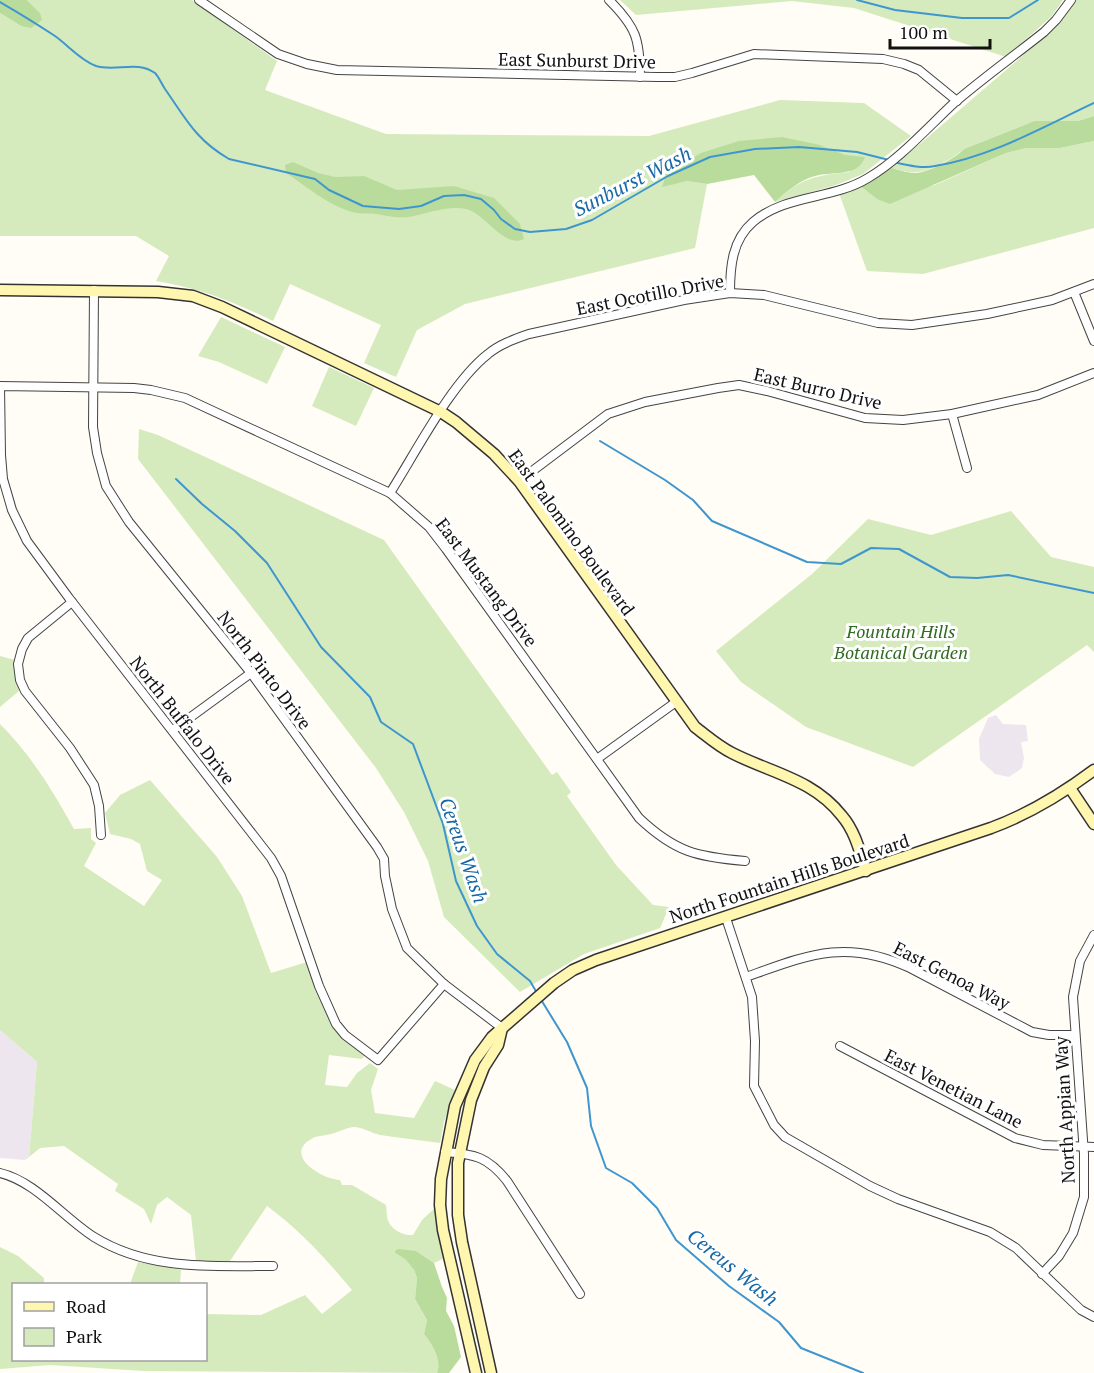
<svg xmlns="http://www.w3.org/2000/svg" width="1094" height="1373" viewBox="0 0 1094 1373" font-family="'PT Serif',serif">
	<rect width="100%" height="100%" fill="#fffdf5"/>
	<g fill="#eee6ef">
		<path d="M996,715l7,9 23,1 2,16 -7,1 3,16 -2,10 -13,9 -14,-3 -15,-14 -1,-21 9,-21z"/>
		<path d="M0,1030l37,32 -8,95 -4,3 -25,-2z"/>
	</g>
	<g fill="#d5ebbd">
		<path d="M27,0h165l85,61 -12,29 121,44 263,2 131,-36 84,3 47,33 -48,38 -27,11 -61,17c28,-25 39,-26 75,-30l-4,-17 -26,-10 -158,41 25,-5 20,3 -12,64 -230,56 -48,26 -21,47 -32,-14 17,-38 -91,-41 -17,37c-42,-20 -70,-32 -117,-40l13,-25 -33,-20h-136v-223l21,13 19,-13z"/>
		<path d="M620,0h443l-12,17 -45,40 -152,-49 -62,-7 -156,14z"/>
		<path d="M1074,0h20v116l-16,5h-44l-70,28c-9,8 -35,23 -47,23 -10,1 -19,-2 -28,-5l32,-24 135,-116z"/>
		<path d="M1094,141v87l-171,46 -56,-3 -28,-78 21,-7 17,13 58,-14 71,-32 20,-5h34z"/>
		<path d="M221,317l64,30 -18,37 -48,-22 -21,-6z"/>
		<path d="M329,367l45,21 -18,38 -44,-20z"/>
		<path d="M139,429l19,6 226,105 168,235 5,-3 14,20 -4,4 49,69 37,40 16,2 -9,21 -76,26 -64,38 -76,-75 -16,-56 -24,-49 -28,-44 -238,-309z"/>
		<path d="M1011,511l40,46 43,10v85l-7,-7 -174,122 -107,-40 -65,-45 -25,-31 96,-77 56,-55 63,16z"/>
		<path d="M0,656l15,4 1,20 4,10 -20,17z"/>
		<path d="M0,724c31,31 53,67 74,105l17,-1v11l5,4 -12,23 60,40 18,-26 -15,-9 -7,-27 -9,-5 -21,-5 -5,-21 15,-18 30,-15 67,77 25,39 29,77 36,-11c13,39 22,69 58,93l-3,4 -33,-4 -4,30 22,2 10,-14 13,-10 8,6 -7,21 4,23 39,5 21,-37 20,9 -11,32 -4,21c-20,-3 -41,-5 -60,-8 -9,-2 -17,-8 -27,-8 -7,1 -15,5 -22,7 -6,2 -12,1 -18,4 -31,16 7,41 27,42l2,5h10l34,20c1,3 0,6 1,10 0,12 14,21 26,20l9,-15 14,-13 9,51 -11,5 -18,-12 -21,2 10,6 9,11 3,8 -2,21 12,21 -3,14c8,10 18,26 13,39l-293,-2 -94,-6 -50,4v-122l18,9 26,22v6h-30v76h192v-46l55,1 44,-20 17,19 30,-24c-26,-31 -52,-60 -85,-84l-37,55h-34l-5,-46 -24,-18 -10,8 -6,19 -7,-15 -29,-18 3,-7 -54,-38 -24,2 -11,9 8,-95 -37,-32z"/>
		<path d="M138,1262l43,8 -1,14h-50z"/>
	</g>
	<g fill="#b9dc9c">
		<path d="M0,0h27l13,13 2,7 -11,8 -10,-2 -21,-13z"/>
		<path d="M1094,116v25l-34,7h-34l-20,5 -116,51 -13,-5 -17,-13 29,-19c10,3 22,8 33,5 14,-4 32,-13 42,-23l70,-28h44z"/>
		<path d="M782,137l38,8 26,10 19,2c-7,21 -34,14 -50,19 -15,4 -29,16 -40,26l-21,-27 -47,9 -20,-3 -25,6 5,-15 34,-19 38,-12z"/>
		<path d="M293,162l25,11 17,4 29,-1 33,14 57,-4 40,12 26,26 4,15c-20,10 -39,-26 -58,-30 -19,-4 -39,5 -58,8 -14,1 -19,-1 -32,-3 -6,-1 -12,0 -18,-1 -24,-3 -52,-27 -72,-40l-1,-8z"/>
		<path d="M398,1249l18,2 18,12 8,24 5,11 -1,13 8,15 7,31 -12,16h-12c5,-13 -5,-29 -13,-39l3,-14 -12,-21 2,-21 -3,-8 -9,-11 -10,-6v-2z"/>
	</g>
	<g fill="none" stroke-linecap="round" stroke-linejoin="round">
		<g stroke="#3f96cf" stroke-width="2">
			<path d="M857,0l38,10 67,8h47l29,-18"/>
			<path d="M0,2c19,11 37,22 55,34 14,10 25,24 41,30 20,6 41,-6 59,7 4,4 6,10 10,16 21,30 31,51 64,70l86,20 14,11 34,16 36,3 22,-3 23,-10 20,-1 17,4 13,11 7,9 14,10 15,3 36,-3 26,-9 76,-44 42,-19 45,-8 44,-2 58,5 32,8"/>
			<path d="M894,162c13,3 29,7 41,4 56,-9 108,-39 159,-63"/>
			<path d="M600,441l65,39 28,20 19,21 95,41 34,2 30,-16 28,1 51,28 27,1 31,-3 86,18"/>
			<path d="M176,479l26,25 33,27 32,32 54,84 49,50 11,25 32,22 30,80 13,57 21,45 20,28 33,27 7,12"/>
			<path d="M540,998l27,44 20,46 4,38 15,42 26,15 25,25 19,32 53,46 50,36 22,26 62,25"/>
		</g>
		<g stroke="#444" stroke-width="10">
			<g id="street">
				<path d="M199,0l79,54 29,10 30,6 320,7h18l17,-4 62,-19 129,5 21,5 15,6 38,31"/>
				<path d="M609,0c27,27 31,39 31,77"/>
				<path d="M94,290l-1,137 4,26 9,33 23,36 122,151 126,174 7,12 1,17 7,33 15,39 37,36 58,44"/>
				<path d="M1074,292l20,49"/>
				<path d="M730,293c0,-26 2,-53 23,-71 33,-28 79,-22 115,-44 32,-19 59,-50 86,-75 29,-25 60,-47 90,-71l12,-12 15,-20"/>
				<path d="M952,414l15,54"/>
				<path d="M519,481l89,-67 37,-12 73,-14 21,-3 28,6 98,27 38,2 49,-6 86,-19 56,-22"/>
				<path d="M390,493c26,-41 61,-110 98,-139 12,-10 27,-15 41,-20l155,-34 46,-7 34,2 114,28 34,2 75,-11 65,-14 42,-16"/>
				<path d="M72,602l-44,36 -6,11 -4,15 2,16 5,11 45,57 24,37 5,21 2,29"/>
				<path d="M173,730l78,-57"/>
				<path d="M597,759l79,-57"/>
				<path d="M726,918l26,79 3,44 -1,45 20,39 11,12 85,49 28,13 92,33 26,16 65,62 13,7"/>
				<path d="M746,977c62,-22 100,-39 164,-9l122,64 17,3h26"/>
				<path d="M444,984l-66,76 -33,-25 -9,-11 -17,-38 -38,-110 -10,-18 -202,-260 -42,-57 -15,-31 -9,-31 -2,-24 -1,-69 134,2 17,2 34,8 205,95 39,34 17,22 193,269c36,34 58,39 106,43"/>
				<path d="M840,1046l175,92 28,7 51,2"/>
				<path d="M445,1152c30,2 43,5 62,29l73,113"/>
				<path d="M0,1173c35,8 64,45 94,64 55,34 118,29 179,29"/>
				<path d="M1042,1274l17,-18 14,-23 11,-36v-43l-11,-157 7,-36 14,-26"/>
			</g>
		</g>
		<g stroke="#333" stroke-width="13">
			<g id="secondary">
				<path d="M0,290l158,2 35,4 29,11 219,105 15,10 38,32 25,27 176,246c12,9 23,19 37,26 39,20 81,26 110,63 13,15 18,36 24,55"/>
				<path d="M1070,788l24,36"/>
				<path d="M476,1373l-33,-143 -3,-25 1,-26 14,-73 20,-46 17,-23 62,-54 19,-13 23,-10 395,-132c38,-14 71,-34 103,-58"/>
				<path d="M491,1373l-29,-131 -4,-27v-52l13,-63 13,-33 14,-22 4,-17"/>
			</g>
		</g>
		<use href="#street" stroke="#fff" stroke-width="8"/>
		<use href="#secondary" stroke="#fff6b0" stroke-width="10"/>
	</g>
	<g text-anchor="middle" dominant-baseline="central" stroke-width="6" stroke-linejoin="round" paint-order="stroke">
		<g font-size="18" fill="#111" stroke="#fff">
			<text transform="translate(577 60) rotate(1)">East Sunburst Drive</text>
			<text transform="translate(650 294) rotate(-11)">East Ocotillo Drive</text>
			<text transform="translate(818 388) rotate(13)">East Burro Drive</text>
			<text transform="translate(572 532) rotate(54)">East Palomino Boulevard</text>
			<text transform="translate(487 582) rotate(53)">East Mustang Drive</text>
			<text transform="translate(265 670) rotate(53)">North Pinto Drive</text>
			<text transform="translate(183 720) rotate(52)">North Buffalo Drive</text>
			<text transform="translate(789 878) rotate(-18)">North Fountain Hills Boulevard</text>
			<text transform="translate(952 975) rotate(27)">East Genoa Way</text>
			<text transform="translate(954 1088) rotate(27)">East Venetian Lane</text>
			<text transform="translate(1064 1110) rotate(-93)">North Appian Way</text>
		</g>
		<g font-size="18" font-style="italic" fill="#2f6b1f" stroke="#fff">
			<text x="901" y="631">Fountain Hills<tspan x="901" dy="21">Botanical Garden</tspan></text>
		</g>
		<g font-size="20" font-style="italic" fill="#1768a6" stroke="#fff">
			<text transform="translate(632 181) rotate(-27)">Sunburst Wash</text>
			<text transform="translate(464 850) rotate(71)">Cereus Wash</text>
			<text transform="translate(733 1267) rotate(39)">Cereus Wash</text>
		</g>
	</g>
	<rect x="12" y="1283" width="195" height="78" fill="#ffffff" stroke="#a0a0a0" stroke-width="1.5"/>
	<rect x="24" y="1302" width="30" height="9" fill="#fff6b0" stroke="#a0a0a0" stroke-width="1.5"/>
	<text x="66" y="1313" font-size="18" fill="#111111">Road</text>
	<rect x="24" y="1328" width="30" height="18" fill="#d5ebbd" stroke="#a0a0a0" stroke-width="1.5"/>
	<text x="66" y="1343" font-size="18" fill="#111111">Park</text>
	<path d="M890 39v9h100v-9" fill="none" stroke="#111111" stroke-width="3"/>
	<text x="899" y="39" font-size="18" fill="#111111" stroke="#ffffff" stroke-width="4.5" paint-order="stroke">100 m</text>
</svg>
